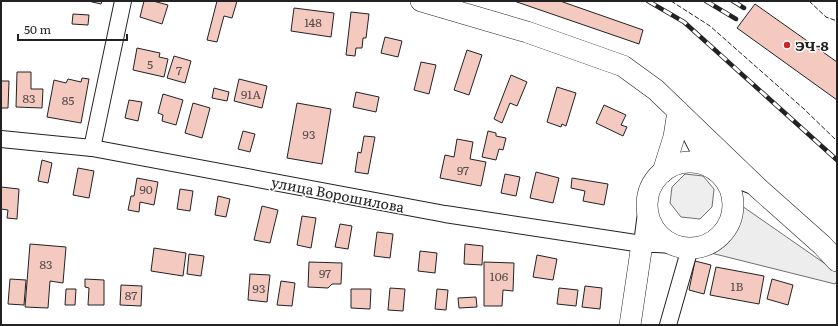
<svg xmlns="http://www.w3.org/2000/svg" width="838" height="326" viewBox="0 0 838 326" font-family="Literata,serif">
	<rect width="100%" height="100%" fill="#fff"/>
	<path fill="#eee" stroke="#6f6f6f" d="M685,174l18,2 11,13 -2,18 -12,12 -19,-2 -11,-14 2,-16z"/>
	<path fill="#ededed" stroke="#6f6f6f" d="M742,206l95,66v9l-2,3 -128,-32 17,-11 12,-19z"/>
	<g fill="#f3c9c0" stroke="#222">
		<path d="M88,1h14l-1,3z"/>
		<path d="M144,1h9l15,4 -6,19 -22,-7z"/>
		<path d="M217,1h20l-5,17 -8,-2 -7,26 -10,-2z"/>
		<path d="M514,1h46l83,29 -4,14z"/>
		<path d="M755,4l82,58v38l-100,-72z"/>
		<path d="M294,8l40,5 -3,24 -40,-6z"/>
		<path d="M351,12l18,2 -3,24h-3l-1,10h-6l-1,8 -9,-1z"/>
		<path d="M73,14l16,1 -1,10 -16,-1z"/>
		<path d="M385,37l17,4 -4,16 -17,-4z"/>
		<path d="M137,48l23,5 -1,4 9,2 -4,18 -31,-7z"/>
		<path d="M467,50l15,5 -13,40 -15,-5z"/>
		<path d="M174,56l17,5 -6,22 -18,-5z"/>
		<path d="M421,62l15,3 -7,29 -15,-4z"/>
		<path d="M17,72h14v17h12l-1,19 -26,-1z"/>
		<path d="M511,75l16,7 -10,24 -7,-3 -8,20 -8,-4z"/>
		<path d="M82,78l7,1 -8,44 -34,-6 7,-37 12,3 2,-4 13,3z"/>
		<path d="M239,79l28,7 -5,22 -28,-7z"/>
		<path d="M1,81h8l-1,27h-7z"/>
		<path d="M557,87l19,6 -10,33 -4,-2 -1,3 -14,-5z"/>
		<path d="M214,88l15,4 -2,9 -15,-3z"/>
		<path d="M356,92l23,5 -3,15 -23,-5z"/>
		<path d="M163,94l20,6 -7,25 -14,-4 1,-6 -5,-2z"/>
		<path d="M129,100l13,2 -4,19 -13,-3z"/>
		<path d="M193,103l17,5 -8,30 -17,-5z"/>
		<path d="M297,103l34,6 -9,55 -35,-6z"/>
		<path d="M604,105l22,10 -5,10 6,2 -4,9 -27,-13z"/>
		<path d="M243,131l12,3 -5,18 -12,-3z"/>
		<path d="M488,131l8,2v3l10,2 -3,12 -4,-1 -3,11 -14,-3z"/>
		<path d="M364,136l11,1 -7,37 -13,-2 3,-20 3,1z"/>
		<path d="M457,139l16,3 -3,17 16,3 -5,24 -41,-8 5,-23 9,2z"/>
		<path d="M42,160l10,3 -4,20 -10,-2z"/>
		<path d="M78,168l16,3 -5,27 -16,-3z"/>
		<path d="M536,172l23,6 -6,25 -23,-5z"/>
		<path d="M505,174l15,3 -4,19 -15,-3z"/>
		<path d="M137,178l21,4 -4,23 -14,-3 -1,10 -11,-2 3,-14h3z"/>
		<path d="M572,178l36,6 -4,21 -21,-4 2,-10 -14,-3z"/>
		<path d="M1,187l18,2 -2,30 -10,-1 1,-8 -7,-1z"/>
		<path d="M180,189l13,2 -3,20 -13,-2z"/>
		<path d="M218,196l12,3 -4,18 -11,-2z"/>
		<path d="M262,206l16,4 -8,33 -16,-3z"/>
		<path d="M302,216l14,2 -5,30 -14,-3z"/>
		<path d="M340,224l12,2 -4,23 -13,-2z"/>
		<path d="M377,232l16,2 -3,24 -16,-2z"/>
		<path d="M30,244l36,3 -3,36 -13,-2 -2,27 -23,-1z"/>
		<path d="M465,244l18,2 -1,19 -18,-1z"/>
		<path d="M154,248l32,5 -3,23 -32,-5z"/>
		<path d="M420,251l17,2 -2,20 -17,-2z"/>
		<path d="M189,254l15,2 -3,20 -14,-2z"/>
		<path d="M537,255l20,4 -4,21 -20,-3z"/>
		<path d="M695,261l16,4 -7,29 -15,-4z"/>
		<path d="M309,262l33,1 -1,21h-9l-4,4 -20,-1z"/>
		<path d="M484,262l30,1 -1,28 -10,-1 -1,16h-18z"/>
		<path d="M716,267l48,9 -5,28 -49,-9z"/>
		<path d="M250,274l20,1 -3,27 -19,-2z"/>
		<path d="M10,279l16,1 -2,25 -16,-1z"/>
		<path d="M85,279l19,1v25h-16l1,-17 -4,-1z"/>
		<path d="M772,279l21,6 -5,20 -21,-6z"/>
		<path d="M281,281l14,2 -3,23 -15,-1z"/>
		<path d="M121,285l21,1 -1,20 -21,-1z"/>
		<path d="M585,286l17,2 -2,21 -18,-2z"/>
		<path d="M390,288l15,1 -2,22 -15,-1z"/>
		<path d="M559,288l19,2 -2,16 -19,-2z"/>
		<path d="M66,289h10l-1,16h-10z"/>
		<path d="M351,289h20l-1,20 -19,-1z"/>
		<path d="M437,289l11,1 -2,20 -11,-1z"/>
		<path d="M476,297l1,10 -18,1 -1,-10z"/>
	</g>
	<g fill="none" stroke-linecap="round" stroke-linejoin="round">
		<g stroke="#222" stroke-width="18">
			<g id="minor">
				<path d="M684,122l22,43"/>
				<path d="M1,139l91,9 353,66 197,30h14l19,1"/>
				<path d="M92,148l31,-147"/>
				<path d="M719,173l34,13"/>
				<path d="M642,244l6,-47"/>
				<path d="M668,325l22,-77"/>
			</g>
		</g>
		<g stroke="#222" stroke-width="22">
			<g id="major">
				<path d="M421,1l106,31 96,34 33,24 102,98 64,57 15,16"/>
				<circle cx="690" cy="205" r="43"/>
				<path d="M663,172l11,-35 4,-26"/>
				<path d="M630,325l12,-81"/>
			</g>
		</g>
		<use href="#minor" stroke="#fff" stroke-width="16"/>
		<use href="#major" stroke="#fff" stroke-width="21"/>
		<g stroke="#222" stroke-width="4.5">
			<g id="rail">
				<path d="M648,1l36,21 153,138"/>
				<path d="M706,1l30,18"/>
				<path d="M733,1l11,7"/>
			</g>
		</g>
		<use href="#rail" stroke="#fff" stroke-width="3" stroke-dasharray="9" stroke-linecap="butt"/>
		<g stroke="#222" stroke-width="1" stroke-dasharray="5 2" stroke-linecap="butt">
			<path d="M671,1l39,25 94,83 33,32"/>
			<path d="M809,1l17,16 11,4"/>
		</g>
	</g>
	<circle fill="#c62828" stroke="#fff" stroke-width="1.5" cx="787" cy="45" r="4"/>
	<g text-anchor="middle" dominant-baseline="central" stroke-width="3" stroke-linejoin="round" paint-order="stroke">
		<g font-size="12" fill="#564c4a">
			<text x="313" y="22">148</text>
			<text x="150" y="64">5</text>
			<text x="179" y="70">7</text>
			<text x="251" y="94">91А</text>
			<text x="29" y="98">83</text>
			<text x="68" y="100">85</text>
			<text x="309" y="134">93</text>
			<text x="463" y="170">97</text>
			<text x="146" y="189">90</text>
			<text x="46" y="264">83</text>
			<text x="325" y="273">97</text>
			<text x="499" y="276">106</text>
			<text x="737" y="286">1В</text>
			<text x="259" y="288">93</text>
			<text x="131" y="295">87</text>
		</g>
		<g font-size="14" font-weight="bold" fill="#222" stroke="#fff" text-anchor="start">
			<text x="795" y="45">ЭЧ-8</text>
		</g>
		<g font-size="14" fill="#222" stroke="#fff">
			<text transform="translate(338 194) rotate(11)">улица Ворошилова</text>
		</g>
	</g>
	<rect width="838" height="326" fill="none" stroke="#222222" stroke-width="4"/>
	<path d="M18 34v6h109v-6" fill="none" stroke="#222222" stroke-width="2"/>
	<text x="24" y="34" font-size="12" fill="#222222" stroke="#ffffff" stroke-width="3" paint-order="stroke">50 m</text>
</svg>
